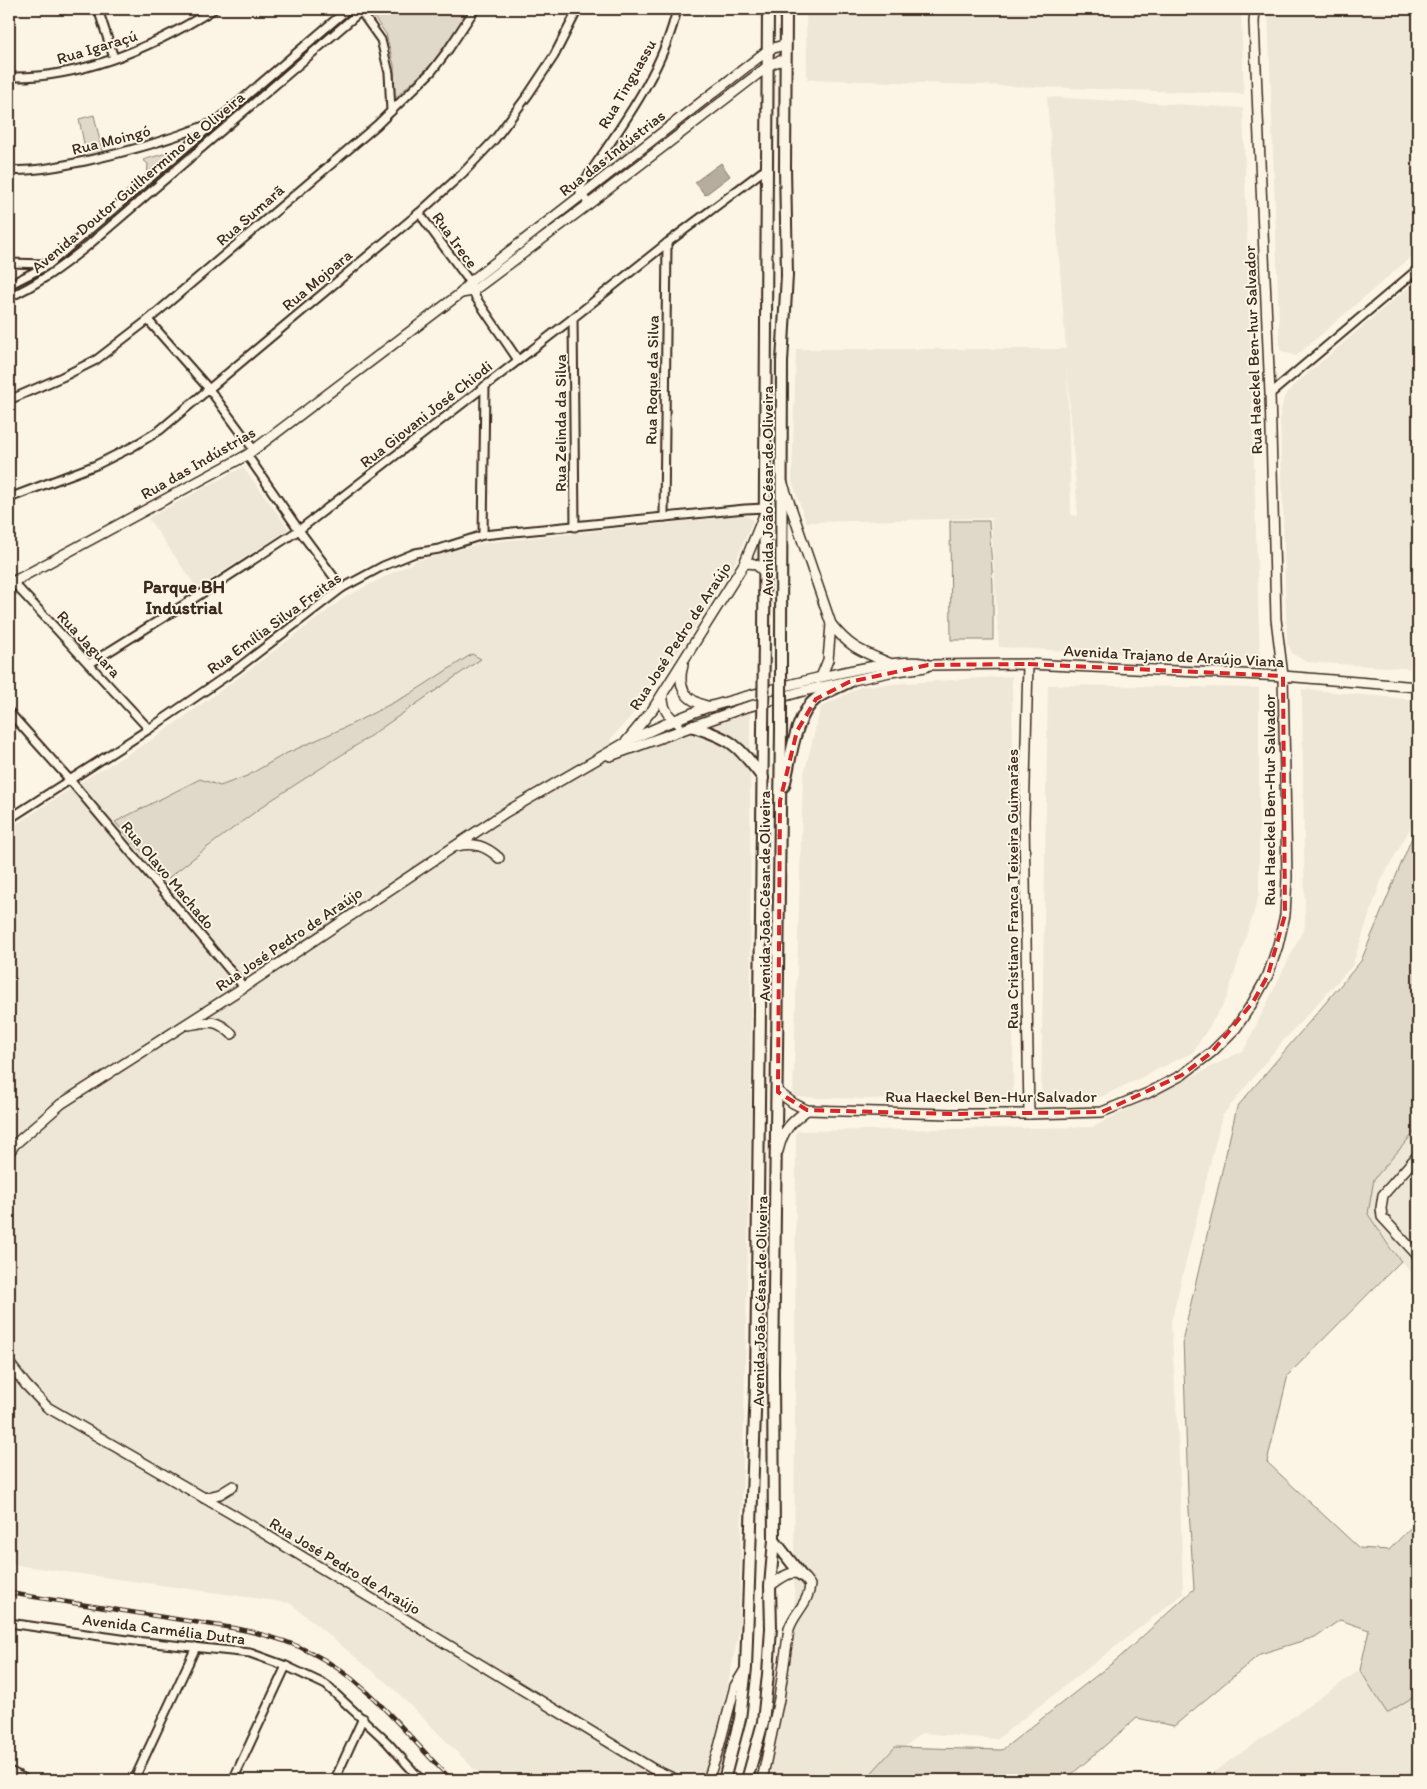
<svg xmlns="http://www.w3.org/2000/svg" width="1427" height="1789" viewBox="0 0 1427 1789" font-family="Itim,sans-serif">
	<rect width="100%" height="100%" fill="#fcf5e5"/>
	<filter id="ink" filterUnits="userSpaceOnUse"><feTurbulence type="fractalNoise" baseFrequency=".02" numOctaves="2"/><feDisplacementMap in="SourceGraphic" scale="10" xChannelSelector="R" yChannelSelector="G"/><feConvolveMatrix kernelMatrix="1 2 1 2 8 2 1 2 1" color-interpolation-filters="sRGB"/></filter>
	<g filter="url(#ink)">
		<g fill="#eee6d6" fill-rule="evenodd">
			<path d="M806,9h435l3,85 -437,-15z"/>
			<path d="M1268,9h150v242l-122,105 -16,-6z"/>
			<path d="M1047,97l196,11 17,554 -261,-15 -8,-128 6,-1 -191,4 -14,-41 4,-132h270zM1067,366l11,149v1l-7,-1z"/>
			<path d="M1418,279v390l-111,-7 -14,-8 -6,-11 -7,-227 4,-19 9,-11z"/>
			<path d="M243,467l46,62 -92,59 -49,-70z"/>
			<path d="M744,515l9,5 -17,41 -59,94 -46,61 -21,24 8,12 68,-19 64,-22 1,399 -12,521 -27,130 -10,19h-212l-10,-5 -85,-85 -105,-87 -281,-39v-735l75,-49 71,-42 87,-63 105,-79 69,-35 67,-18z"/>
			<path d="M1012,676l2,161 -1,266 -220,-6 10,-319 18,-71 41,-21z"/>
			<path d="M1048,685l211,3v207l-33,105 -33,52 -92,45 -60,-1z"/>
			<path d="M1302,689l116,11v114l-37,67 -29,85 -70,76 -60,74 -51,206 8,133 4,139 -186,145 -76,-6 -55,47h-101l29,-155 2,-494 297,-4 151,-77 61,-124z"/>
			<path d="M1418,1128v151l-17,-18 -33,-47 6,-35z"/>
			<path d="M1360,1670l27,43 31,-19v86h-216z"/>
		</g>
		<g fill="#e0d8c8" stroke="#8e8173">
			<path d="M368,9h102l-37,54 -38,35 -1,-33 -8,-31z"/>
			<path d="M94,115l9,39 -16,4 -8,-39z"/>
			<path d="M622,131l18,17 -51,39z"/>
			<path d="M180,149l-33,27 1,-12 -5,-4z"/>
			<path d="M950,521h39l4,64v55h-42z"/>
			<path d="M472,654l9,5 -124,86 -87,56 -61,45 -42,33 -52,-57 85,-43 20,7 27,-10 38,-22 63,-28 62,-32z"/>
			<path d="M1418,823v305l-44,51 -6,35 23,35 10,12 -113,114 -21,87 92,86 30,2 29,-30v174l-31,19 -27,-43 9,-40 -29,-10 -25,17 -55,17 -86,72 -37,-8 -72,62h-200l30,-33 107,3 118,-93 74,-68 -6,-95 -5,-157 54,-230 124,-146z"/>
		</g>
		<path fill="#b7ad9e" stroke="#85796b" d="M721,163l9,13 -25,19 -10,-13z"/>
		<g fill="none" stroke-linecap="round" stroke-linejoin="round">
			<g stroke="#3b2a1e" stroke-width="11">
				<g id="minor">
					<path d="M98,9l16,49"/>
					<path d="M359,9l22,31 8,33 2,38"/>
					<path d="M9,77c73,2 144,-30 205,-68"/>
					<path d="M9,170c25,2 51,-4 76,-9 42,-9 84,-21 124,-37"/>
					<path d="M589,204l-9,-12 1,-6c36,-54 82,-113 96,-177"/>
					<path d="M419,213l51,69 6,16 42,62"/>
					<path d="M9,263l39,1"/>
					<path d="M9,285l39,-20 300,-256"/>
					<path d="M9,297c28,-12 52,-30 76,-49l276,-237"/>
					<path d="M573,318l2,209"/>
					<path d="M148,320l61,69 45,61"/>
					<path d="M1270,394l148,-125"/>
					<path d="M9,400l53,-23 34,-17 52,-40 229,-195 55,-54 16,-21 27,-41"/>
					<path d="M247,455l52,75 43,58"/>
					<path d="M9,498l87,-33 36,-18 28,-17 259,-217 43,-39 33,-35 33,-44 26,-39 24,-47"/>
					<path d="M664,517l3,-274"/>
					<path d="M483,535l2,-149"/>
					<path d="M9,578l140,151"/>
					<path d="M89,664l101,-63 109,-71 274,-212 94,-75 100,-75"/>
					<path d="M9,712l61,68 174,207"/>
					<path d="M9,819l140,-90 89,-61 104,-80 41,-22 32,-13 24,-4 44,-14 262,-26 20,-1"/>
					<path d="M9,1623l126,18 115,12 36,13 40,19 61,57 34,38"/>
					<path d="M336,1777l27,-59"/>
					<path d="M134,1780l62,-133"/>
					<path d="M233,1780l53,-114"/>
				</g>
			</g>
			<g stroke="#3b2a1e" stroke-width="12">
				<g id="tertiary">
					<path d="M461,293l12,-2 116,-87 179,-138 8,-4 9,-2"/>
					<path d="M783,484l48,140c19,24 30,27 58,39"/>
					<path d="M744,564c10,-3 14,2 20,8"/>
					<path d="M9,584l238,-129 214,-162 9,-11 298,-232 18,-6"/>
					<path d="M1028,664l-4,157 5,293"/>
					<path d="M683,665c-7,24 4,37 28,42"/>
					<path d="M817,679l4,-2 7,-17 3,-36"/>
					<path d="M663,694c-1,13 4,22 15,29"/>
					<path d="M627,741c28,-12 56,-26 85,-35 31,-9 195,-56 216,-41l100,-1 255,12 135,11"/>
					<path d="M610,756l130,-47 63,-18 87,-19 36,-5"/>
					<path d="M457,846c17,-4 29,0 42,12"/>
					<path d="M189,1025c21,-4 27,-6 43,9"/>
					<path d="M778,1092l15,11 14,7 143,4h79l73,-2 46,-19 34,-18 30,-23 24,-24 17,-26 15,-27 10,-30 7,-30 2,-38 -4,-201 -7,-57 -6,-225 -16,-372 1,-13"/>
					<path d="M778,1151c5,-21 12,-28 29,-41"/>
					<path d="M9,1153l5,-8 47,-41 183,-117 262,-175 119,-69 28,-34 91,-145 20,-49"/>
					<path d="M1418,1155l-35,40 -2,13 1,9 36,39"/>
					<path d="M9,1363l17,22 21,22 185,107 421,255 24,11"/>
					<path d="M204,1498l16,-4 13,-8"/>
					<path d="M708,1780l11,-33 16,-61 11,-18"/>
					<path d="M762,1780l17,-81 10,-70c5,-16 20,-26 21,-44 -14,-21 -25,-10 -40,1"/>
				</g>
			</g>
			<g stroke="#3b2a1e" stroke-width="14">
				<g id="secondary">
					<path d="M764,636l4,-627"/>
					<path d="M781,636l1,-274 5,-87 -2,-108 1,-158"/>
					<path d="M691,726c41,13 46,18 72,52"/>
					<path d="M784,786c7,-26 10,-71 33,-88 9,-6 22,-11 32,-16"/>
					<path d="M774,1540l27,35"/>
					<path d="M724,1780l16,-61 6,-51 10,-284 7,-654"/>
					<path d="M747,1780l16,-58 5,-48 3,-46 -1,-42 4,-46 -1,-168 8,-643"/>
				</g>
			</g>
			<g stroke="#3b2a1e" stroke-width="15">
				<path id="trunk" d="M9,1773l14,7"/>
			</g>
			<use href="#minor" stroke="#fcf5e5" stroke-width="7"/>
			<use href="#tertiary" stroke="#fcf5e5" stroke-width="9"/>
			<use href="#secondary" stroke="#fcf5e5" stroke-width="10"/>
			<use href="#trunk" stroke="#fcf5e5" stroke-width="11"/>
			<g stroke="#3b2a1e" stroke-width="4.5">
				<path id="rail" d="M9,1593l224,35c27,5 54,12 79,25 58,29 95,84 140,127"/>
			</g>
			<use href="#rail" stroke="#fcf5e5" stroke-width="2.5" stroke-dasharray="8" stroke-linecap="butt"/>
			<g stroke="#3b2a1e" stroke-width="14" stroke-linecap="butt">
				<g id="secondary-bridge">
					<path d="M781,636v93"/>
					<path d="M763,730l1,-94"/>
				</g>
			</g>
			<use href="#secondary-bridge" stroke="#fcf5e5" stroke-width="10"/>
		</g>
	</g>
	<path fill="none" stroke="#d62828" stroke-width="4" stroke-dasharray="10 6" stroke-linejoin="round" d="M1028,664l255,12 2,239 -17,60 -15,27 -41,50 -30,23 -80,37 -152,2 -143,-4 -29,-18 2,-291 17,-70 19,-32 33,-17 79,-17z"/>
	<g text-anchor="middle" dominant-baseline="central" stroke-width="4" stroke-linejoin="round" paint-order="stroke">
		<g font-size="16" fill="#3b2a1e" stroke="#fcf5e5">
			<text transform="translate(97 47) rotate(-17)">Rua Igaraçú</text>
			<text transform="translate(627 84) rotate(-60)">Rua Tinguassu</text>
			<text transform="translate(111 140) rotate(-14)">Rua Moingó</text>
			<text transform="translate(612 153) rotate(-38)">Rua das Indústrias</text>
			<text transform="translate(138 182) rotate(-40)">Avenida Doutor Guilhermino de Oliveira</text>
			<text transform="translate(250 215) rotate(-41)">Rua Sumarã</text>
			<text transform="translate(455 240) rotate(54)">Rua Irece</text>
			<text transform="translate(317 280) rotate(-40)">Rua Mojoara</text>
			<text transform="translate(1253 350) rotate(-92)">Rua Haeckel Ben-hur Salvador</text>
			<text transform="translate(652 380) rotate(-89)">Rua Roque da Silva</text>
			<text transform="translate(426 414) rotate(-38)">Rua Giovani José Chiodi</text>
			<text transform="translate(560 423) rotate(-90)">Rua Zelinda da Silva</text>
			<text transform="translate(198 463) rotate(-30)">Rua das Indústrias</text>
			<text transform="translate(767 491) rotate(-90)">Avenida João César de Oliveira</text>
			<text transform="translate(274 623) rotate(-36)">Rua Emília Silva Freitas</text>
			<text transform="translate(680 636) rotate(-57)">Rua José Pedro de Araújo</text>
			<text transform="translate(89 644) rotate(47)">Rua Jaguara</text>
			<text transform="translate(1174 656) rotate(3)">Avenida Trajano de Araújo Viana</text>
			<text transform="translate(1269 800) rotate(-90)">Rua Haeckel Ben-Hur Salvador</text>
			<text transform="translate(168 875) rotate(50)">Rua Olavo Machado</text>
			<text transform="translate(1012 889) rotate(-90)">Rua Cristiano Franca Teixeira Guimarães</text>
			<text transform="translate(764 896) rotate(-90)">Avenida João César de Oliveira</text>
			<text transform="translate(289 939) rotate(-34)">Rua José Pedro de Araújo</text>
			<text x="991" y="1096">Rua Haeckel Ben-Hur Salvador</text>
			<text transform="translate(760 1301) rotate(-89)">Avenida João César de Oliveira</text>
			<text transform="translate(345 1566) rotate(31)">Rua José Pedro de Araújo</text>
			<text transform="translate(164 1629) rotate(7)">Avenida Carmélia Dutra</text>
		</g>
		<g font-size="18" font-weight="bold" fill="#3b2a1e" stroke="#fcf5e5">
			<text x="184" y="587">Parque BH<tspan x="184" dy="21">Industrial</tspan></text>
		</g>
	</g>
	<rect width="1427" height="1789" fill="none" stroke="#fcf5e5" stroke-width="30"/>
	<rect x="15" y="15" width="1397" height="1759" fill="none" stroke="#3b2a1e" stroke-width="2" filter="url(#ink)"/>
</svg>
